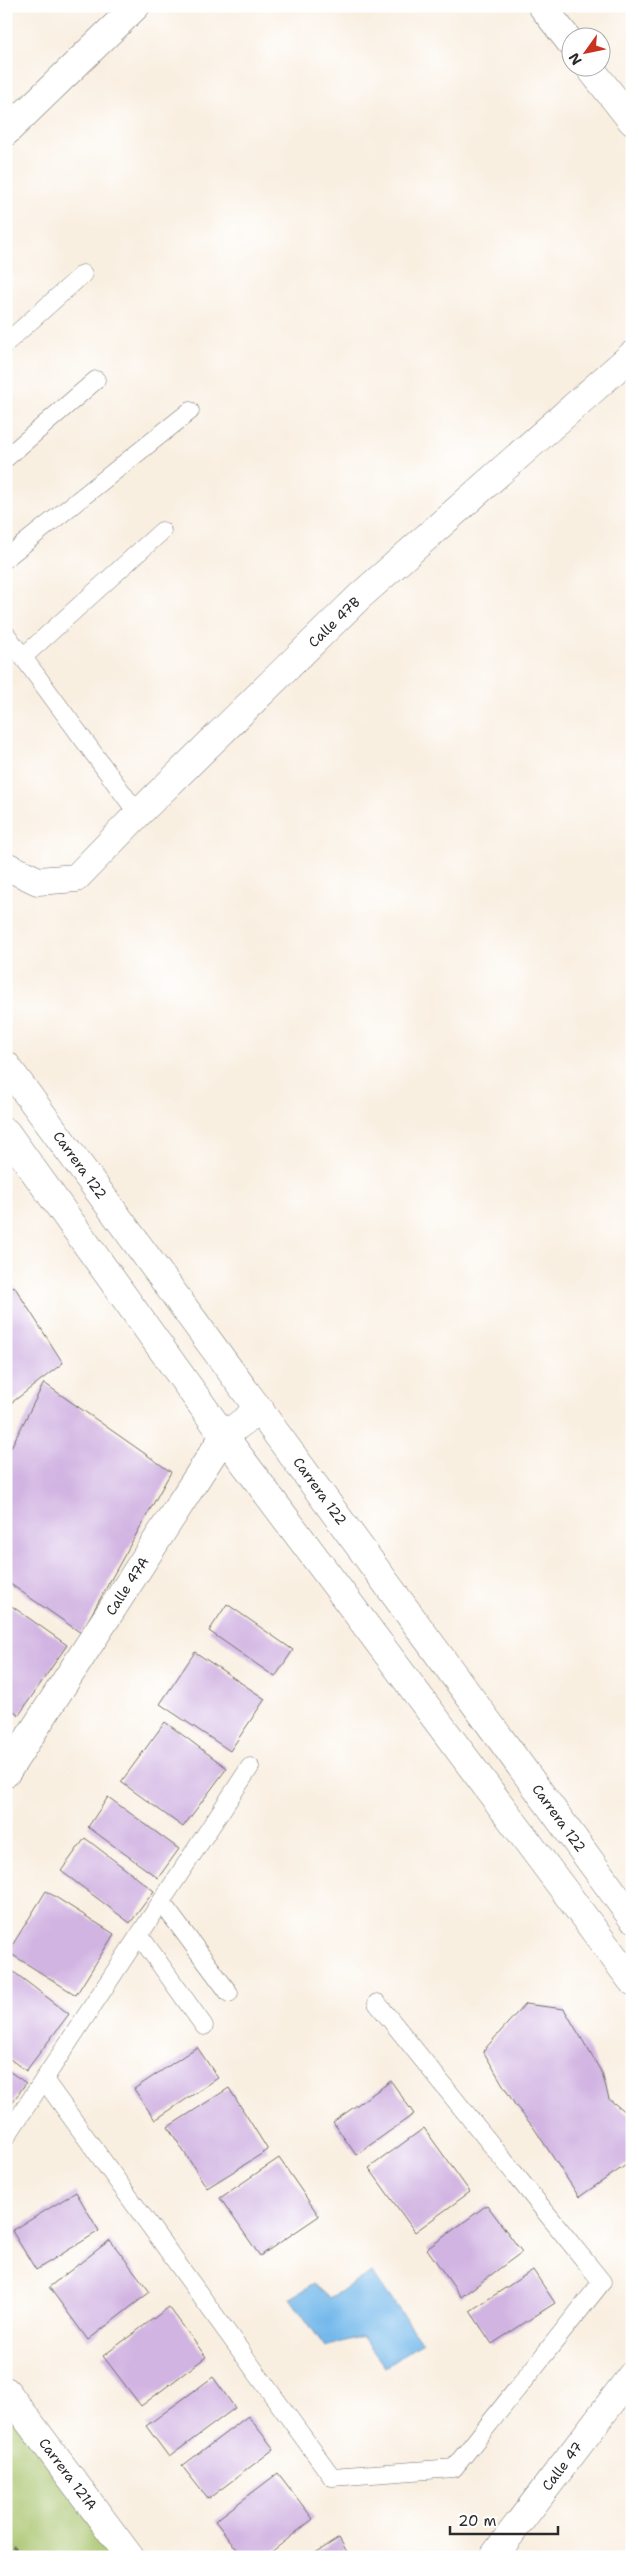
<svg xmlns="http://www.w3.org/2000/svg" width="638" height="2563" viewBox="0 0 638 2563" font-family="'Shantell Sans',sans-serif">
	<rect width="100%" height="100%" fill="#fff"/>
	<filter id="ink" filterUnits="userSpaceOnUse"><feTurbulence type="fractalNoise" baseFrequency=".02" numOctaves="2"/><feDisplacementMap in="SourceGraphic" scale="10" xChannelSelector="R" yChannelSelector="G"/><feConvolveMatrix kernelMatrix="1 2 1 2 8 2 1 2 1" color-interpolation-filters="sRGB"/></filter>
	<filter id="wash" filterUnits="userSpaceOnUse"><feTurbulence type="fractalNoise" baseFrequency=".0096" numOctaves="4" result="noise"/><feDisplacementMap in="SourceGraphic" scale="20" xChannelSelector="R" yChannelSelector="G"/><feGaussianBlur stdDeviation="1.12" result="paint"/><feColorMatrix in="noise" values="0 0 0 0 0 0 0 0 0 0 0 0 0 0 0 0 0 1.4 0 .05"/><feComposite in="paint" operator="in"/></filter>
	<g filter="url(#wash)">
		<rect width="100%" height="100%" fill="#f9efe1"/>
		<path fill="#a7c36a" stroke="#69774a" d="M6,2391l124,166h-124z"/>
		<path fill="#75b9eb" stroke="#50728b" d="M372,2273l51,69 -38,25 -23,-31 -37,11 -35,-49 23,-14 16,14z"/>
		<g id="blocks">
			<g fill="#d1b4e2">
				<path d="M14,1286l49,77 -57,44v-116z"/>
				<path d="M44,1383l127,89 -90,161 -75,-52v-124z"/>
				<path d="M6,1602l61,43 -48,70 -13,-10z"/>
				<path d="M227,1604l66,46 -18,27 -66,-46z"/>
				<path d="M195,1652l70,47 -35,52 -70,-47z"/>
				<path d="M165,1722l62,46 -44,59 -62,-45z"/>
				<path d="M108,1797l71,52 -21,29 -70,-51z"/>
				<path d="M85,1838l69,53 -24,32 -69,-52z"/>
				<path d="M46,1891l68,43 -38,61 -68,-43z"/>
				<path d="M6,1966l63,48 -43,57 -20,-15z"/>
				<path d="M525,2004l39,5 38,64 7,26 23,19v43l-53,36 -45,-69 -19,-23 -32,-54z"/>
				<path d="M197,2047l21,31 -63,42 -21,-31z"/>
				<path d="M6,2069l20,14 -20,28z"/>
				<path d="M391,2081l23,33 -58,41 -23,-33z"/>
				<path d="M229,2088l39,62 -61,38 -39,-61z"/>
				<path d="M424,2128l46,64 -55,40 -46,-64z"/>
				<path d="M279,2158l40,58 -59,40 -40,-58z"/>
				<path d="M76,2192l23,39 -63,39 -24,-39z"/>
				<path d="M487,2205l35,47 -61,45 -34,-48z"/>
				<path d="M110,2240l40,52 -62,48 -39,-53z"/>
				<path d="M533,2270l22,33 -63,41 -22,-33z"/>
				<path d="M169,2307l37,50 -65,49 -38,-50z"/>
				<path d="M213,2377l22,31 -66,49 -23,-31z"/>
				<path d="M248,2416l26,33 -66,50 -26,-33z"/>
				<path d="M278,2473l35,46 -48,38h-22l-28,-36z"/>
				<path d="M339,2538l11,19h-41z"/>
			</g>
		</g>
	</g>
	<g filter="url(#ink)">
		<use href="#blocks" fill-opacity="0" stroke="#73706b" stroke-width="1"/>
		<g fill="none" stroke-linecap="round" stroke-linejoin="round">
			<g stroke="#73706b" stroke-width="19">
				<g id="service">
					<path d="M6,343l77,-69"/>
					<path d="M6,458l90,-78"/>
					<path d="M6,558l184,-147"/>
					<path d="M6,634l132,180"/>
					<path d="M23,657l139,-126"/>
					<path d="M162,1903l67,90"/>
					<path d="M140,1936l64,90"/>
					<path d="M45,2081l287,396 122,-9 148,-186 -225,-279"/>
					<path d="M6,2137l244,-370"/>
				</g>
			</g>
			<g stroke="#73706b" stroke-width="29">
				<g id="minor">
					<path d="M542,6l28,36"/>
					<path d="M590,68l42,53"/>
					<path d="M6,132l130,-126"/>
					<path d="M6,866l32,15 38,-3 62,-64 221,-217 273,-242"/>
					<path d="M6,1065l626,853"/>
					<path d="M6,1132l218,304 408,545"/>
					<path d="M6,1773l218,-337 36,-27"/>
					<path d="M6,2391l124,166"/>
					<path d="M493,2557l139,-182"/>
				</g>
			</g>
			<path stroke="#73706b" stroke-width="3" stroke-dasharray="4 4" stroke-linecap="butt" d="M6,2542l23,15"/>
			<use href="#service" stroke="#fff" stroke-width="18"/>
			<use href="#minor" stroke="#fff" stroke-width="28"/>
		</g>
	</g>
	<g text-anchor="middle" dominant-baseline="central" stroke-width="4" stroke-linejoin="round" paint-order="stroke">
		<g font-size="14" fill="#2b2b2b" stroke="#fff">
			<text transform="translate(334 622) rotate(-44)">Calle 47B</text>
			<text transform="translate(80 1165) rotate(54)">Carrera 122</text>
			<text transform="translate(320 1491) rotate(54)">Carrera 122</text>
			<text transform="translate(127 1586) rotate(-57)">Calle 47A</text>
			<text transform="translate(559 1818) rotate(54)">Carrera 122</text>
			<text transform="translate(562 2466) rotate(-53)">Calle 47</text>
			<text transform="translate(68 2474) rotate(53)">Carrera 121A</text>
		</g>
	</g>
	<rect width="638" height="2563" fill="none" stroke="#fff" stroke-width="25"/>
	<g transform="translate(586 52) rotate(237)"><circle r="24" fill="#ffffff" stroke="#aaaaaa"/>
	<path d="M0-4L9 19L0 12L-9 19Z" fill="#c8321e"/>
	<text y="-8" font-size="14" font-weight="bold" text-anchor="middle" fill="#2b2b2b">N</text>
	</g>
	<path d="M450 2526v8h108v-8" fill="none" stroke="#2b2b2b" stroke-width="2.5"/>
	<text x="458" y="2526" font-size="15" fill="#2b2b2b" stroke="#ffffff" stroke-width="4" paint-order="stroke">20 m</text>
</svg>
